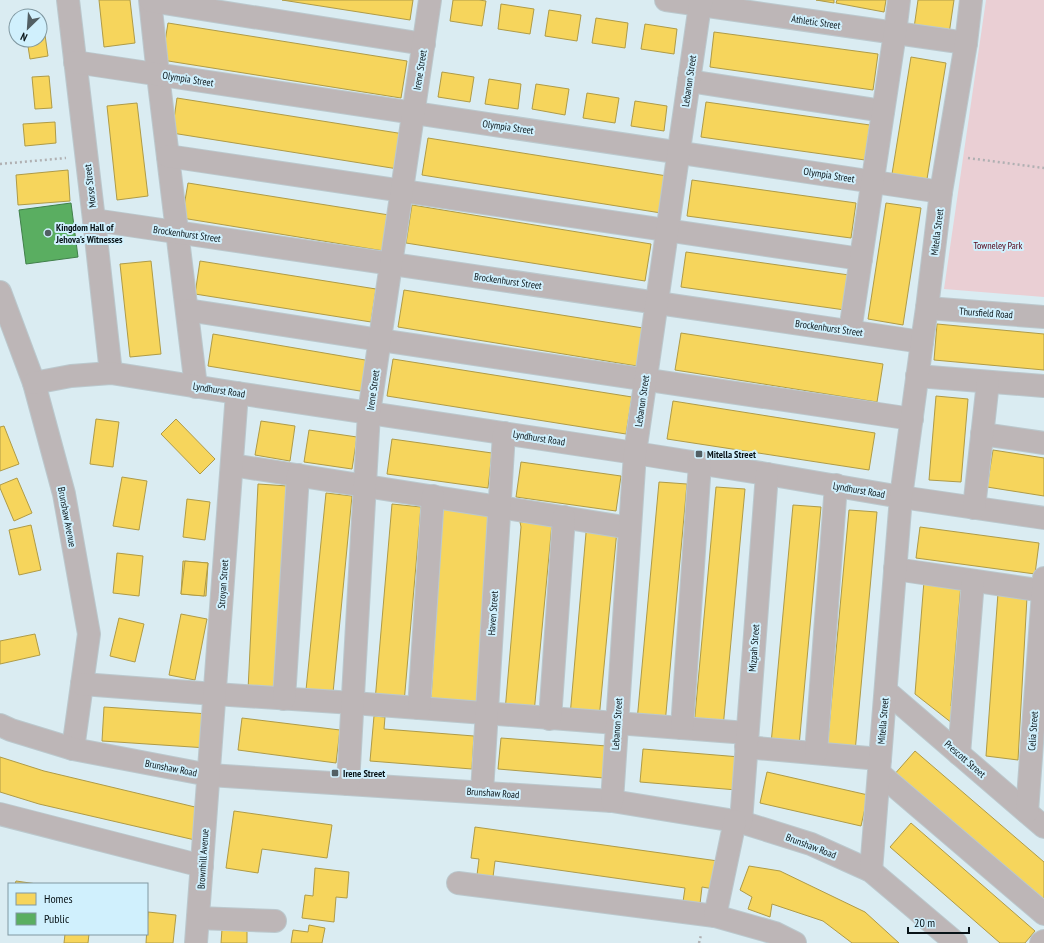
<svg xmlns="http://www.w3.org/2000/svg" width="1044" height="943" viewBox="0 0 1044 943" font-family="'PT Sans Narrow',sans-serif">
	<rect width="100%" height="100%" fill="#daecf2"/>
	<path fill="#eacfd4" d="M986,0h58v297l-100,-8z"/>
	<g fill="#f6d55c" stroke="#af9b47">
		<path d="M99,0h31l5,43 -31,4z"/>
		<path d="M282,0h131l-3,20z"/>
		<path d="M453,0h26l7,1 -4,25 -32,-5z"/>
		<path d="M816,0h18v3z"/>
		<path d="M837,0h49l-2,12 -48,-9z"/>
		<path d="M918,0h36l-5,34 -35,-6z"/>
		<path d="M501,4l33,5 -4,25 -32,-5z"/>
		<path d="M549,10l32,5 -4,26 -32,-5z"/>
		<path d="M596,18l32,5 -3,25 -33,-5z"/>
		<path d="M40,21h3l5,35 -18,3 -3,-19h13z"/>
		<path d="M168,23l239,38 -6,37 -239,-38z"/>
		<path d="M645,24l32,5 -3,25 -33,-5z"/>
		<path d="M714,32l164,22 -5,36 -163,-23z"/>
		<path d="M911,57l35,6 -19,116 -35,-5z"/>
		<path d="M442,72l32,5 -4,25 -32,-5z"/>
		<path d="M49,76l3,32 -17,1 -3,-32z"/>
		<path d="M489,79l32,5 -3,25 -33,-5z"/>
		<path d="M536,84l33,5 -4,26 -33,-6z"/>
		<path d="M587,93l32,5 -4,25 -32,-5z"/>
		<path d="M177,98l227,36 -6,35 -226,-36z"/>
		<path d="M635,101l32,5 -3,25 -33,-5z"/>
		<path d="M706,102l164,23 -5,35 -164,-23z"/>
		<path d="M137,103l11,93 -31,4 -10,-94z"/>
		<path d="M55,122l1,21 -31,3 -2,-22z"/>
		<path d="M428,138l239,38 -6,37 -239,-38z"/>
		<path d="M68,170l2,31 -52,4 -2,-30z"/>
		<path d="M692,180l164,23 -5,35 -164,-22z"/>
		<path d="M188,183l201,32 -5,36 -202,-33z"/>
		<path d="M886,203l35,5 -18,117 -35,-6z"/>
		<path d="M412,205l239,39 -6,37 -239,-38z"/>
		<path d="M686,252l163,23 -4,35 -164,-23z"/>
		<path d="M151,261l10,93 -31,3 -10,-93z"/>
		<path d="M200,261l176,28 -5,33 -176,-28z"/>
		<path d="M404,290l239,38 -6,38 -239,-39z"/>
		<path d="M937,324l107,10v36l-110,-10z"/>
		<path d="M681,333l202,31 -6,38 -202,-32z"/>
		<path d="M213,334l158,27 -5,31 -158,-26z"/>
		<path d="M393,359l239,38 -6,37 -239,-38z"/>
		<path d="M936,396l32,3 -7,83 -32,-2z"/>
		<path d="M673,401l202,32 -6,37 -202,-31z"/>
		<path d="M96,419l23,3 -6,45 -23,-3z"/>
		<path d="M176,419l39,40 -15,15 -39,-40z"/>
		<path d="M261,421l34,5 -5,35 -35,-6z"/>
		<path d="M4,426l15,38 -19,7v-44z"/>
		<path d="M309,430l48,7 -5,32 -48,-7z"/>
		<path d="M392,439l100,14 -4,35 -101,-14z"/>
		<path d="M993,450l51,8v38l-57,-9z"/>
		<path d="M521,462l100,14 -5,35 -100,-14z"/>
		<path d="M122,477l25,4 -8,49 -26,-4z"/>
		<path d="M17,478l15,35 -18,8 -14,-33v-3z"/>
		<path d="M659,482l28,2 -22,240 -28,-3z"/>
		<path d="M258,484l30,2 -11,206 -29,-2z"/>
		<path d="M716,487l29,2 -22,239 -29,-2z"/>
		<path d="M326,493l26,3 -19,197 -27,-3z"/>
		<path d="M187,499l23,3 -5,38 -22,-3z"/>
		<path d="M392,504l29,3 -17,196 -29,-2z"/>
		<path d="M793,505l28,2 -22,239 -28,-2z"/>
		<path d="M442,508l49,8 -14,189 -46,-6z"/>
		<path d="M849,510l28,2 -22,240 -28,-3z"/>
		<path d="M520,522l32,2 -18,189 -29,-2 16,-184z"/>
		<path d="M31,525l10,45 -22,5 -10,-45z"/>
		<path d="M920,527l119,16 -4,31 -119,-16z"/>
		<path d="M585,528l32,2 -18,189 -29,-3 16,-183z"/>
		<path d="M117,553l26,3 -4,40 -26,-3z"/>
		<path d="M183,561l25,2 -2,33 -25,-2z"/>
		<path d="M185,561l23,2 -4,33 -23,-2z"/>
		<path d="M924,581l37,3 -10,122h8l-2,21 -42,-33z"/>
		<path d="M998,593l29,4 -9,163 -32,-4z"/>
		<path d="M181,614l26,5 -12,61 -26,-5z"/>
		<path d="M119,618l25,6 -9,38 -25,-6z"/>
		<path d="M35,634l5,21 -40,9v-23z"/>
		<path d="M104,707l105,7 -2,34 -105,-7z"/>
		<path d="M374,716l11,1 -1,12 90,7 -2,33 -102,-8z"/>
		<path d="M242,718l98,12 -4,33 -98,-13z"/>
		<path d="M501,738l106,8 -3,32 -106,-9z"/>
		<path d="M643,749l97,8 -3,33 -97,-8z"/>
		<path d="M915,751l129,111v43l-151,-129z"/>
		<path d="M0,757l44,14 151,36v33l-156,-36 -39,-12z"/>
		<path d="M767,772l101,23 -7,31 -101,-23z"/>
		<path d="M234,811l98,14 -5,33 -65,-9 -4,24 -32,-5z"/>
		<path d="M911,823l124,108 -10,12h-25l-110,-96z"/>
		<path d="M475,827l243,34 -4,28 -12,-2 -2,17 -17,-2 2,-14 -190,-27 -2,16 -16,-2 2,-16 -8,-1z"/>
		<path d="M749,866l31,5 85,41 34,31h-47l-29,-22 -51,-17 -2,13 -22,-8 4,-12 -12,-7z"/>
		<path d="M315,868l34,4 -2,26 -11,-1 -2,25 -32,-4 3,-23 8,1z"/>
		<path d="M16,881l21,3h1h-23z"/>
		<path d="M148,912l28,3 -3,28h-27z"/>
		<path d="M309,925l16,3 -3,15h-31l2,-13 15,2z"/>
		<path d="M222,929l25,2v12h-26z"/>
		<path d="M65,934h24l-1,9h-24z"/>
	</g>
	<path fill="#5aae61" stroke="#41804b" d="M71,203l7,54 -52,7 -7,-54z"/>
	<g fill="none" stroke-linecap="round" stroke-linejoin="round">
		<g stroke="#bbc8cd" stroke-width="24">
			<g id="minor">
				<path d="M68,0l26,220 17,153"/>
				<path d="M150,0l8,75 38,312"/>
				<path d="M666,0l300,43"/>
				<path d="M151,1l273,43"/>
				<path d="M75,62l866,130"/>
				<path d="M689,81l194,30"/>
				<path d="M168,156l693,103"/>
				<path d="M94,220l828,122"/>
				<path d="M0,292l34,91 30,111 25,140 -16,115"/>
				<path d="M927,308l117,9"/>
				<path d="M187,310l193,30 532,79"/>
				<path d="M850,331l45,-298 4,-33"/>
				<path d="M917,376l127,10"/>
				<path d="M34,383l37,-7 40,-3 126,20 398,60 132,21 134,23 143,21"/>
				<path d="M982,434l62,9"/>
				<path d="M232,465l267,42 131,21"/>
				<path d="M974,508l14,-126"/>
				<path d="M895,569l149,22"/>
				<path d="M82,684l133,10 138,9 394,30"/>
				<path d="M886,691l158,136"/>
				<path d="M284,699l14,-224"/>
				<path d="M419,708l14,-212"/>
				<path d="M550,719l14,-202"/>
				<path d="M0,725l11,5 62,19 136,26 403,26 129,21 70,22 60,27 85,72"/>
				<path d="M682,728l18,-265"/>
				<path d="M746,747l134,12"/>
				<path d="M816,753l20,-268"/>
				<path d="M959,754l14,-173"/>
				<path d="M879,773l165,141"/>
				<path d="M348,784l21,-371 61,-413"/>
				<path d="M482,792l22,-359"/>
				<path d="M612,801l23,-348 65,-448 2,-5"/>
				<path d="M1027,812l17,-234"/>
				<path d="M0,814l202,52"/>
				<path d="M741,822l26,-348"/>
				<path d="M871,871l30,-374 21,-155 5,-34 14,-116 25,-149 5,-43"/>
				<path d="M458,883l257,33 60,17 20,10"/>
				<path d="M715,916l20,-95"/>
				<path d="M198,918l77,3"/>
				<path d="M196,943l41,-550"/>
				<path d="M1041,943l3,-2"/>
			</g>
		</g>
		<g stroke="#b0b0b2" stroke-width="2.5" stroke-dasharray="2 3" stroke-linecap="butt">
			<path d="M968,158l76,10"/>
			<path d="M0,164l66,-6"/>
			<path d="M699,943l2,-8"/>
		</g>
		<use href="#minor" stroke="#bdb6b7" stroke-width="22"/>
	</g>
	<g fill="#525f64" stroke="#d0f0fd" stroke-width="1.5">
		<circle cx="48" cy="233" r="4"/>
		<rect x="695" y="450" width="8" height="8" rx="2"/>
		<rect x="331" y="769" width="8" height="8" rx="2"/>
	</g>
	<g text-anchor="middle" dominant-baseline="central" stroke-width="4" stroke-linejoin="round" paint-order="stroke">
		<g font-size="10" fill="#081317" stroke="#d0f0fd">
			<text transform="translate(816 22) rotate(8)">Athletic Street</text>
			<text transform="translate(420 70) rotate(-81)">Irene Street</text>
			<text transform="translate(188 79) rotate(9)">Olympia Street</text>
			<text transform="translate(689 81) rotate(-82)">Lebanon Street</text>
			<text transform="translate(508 127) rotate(8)">Olympia Street</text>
			<text transform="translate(829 175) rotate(9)">Olympia Street</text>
			<text transform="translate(90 186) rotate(-97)">Morse Street</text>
			<text transform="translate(937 232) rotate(-83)">Mitella Street</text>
			<text transform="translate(187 234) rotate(8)">Brockenhurst Street</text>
			<text transform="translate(508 281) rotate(8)">Brockenhurst Street</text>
			<text transform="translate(986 313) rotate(4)">Thursfield Road</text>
			<text transform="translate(829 328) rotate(8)">Brockenhurst Street</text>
			<text transform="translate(219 390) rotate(9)">Lyndhurst Road</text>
			<text transform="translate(373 390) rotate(-82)">Irene Street</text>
			<text transform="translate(642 401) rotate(-82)">Lebanon Street</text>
			<text transform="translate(539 438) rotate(9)">Lyndhurst Road</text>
			<text transform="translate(859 490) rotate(10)">Lyndhurst Road</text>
			<text transform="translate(67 517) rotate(79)">Brunshaw Avenue</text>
			<text transform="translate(223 584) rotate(-86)">Stroyan Street</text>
			<text transform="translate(493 613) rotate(-86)">Haven Street</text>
			<text transform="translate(754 648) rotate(-86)">Mizpah Street</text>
			<text transform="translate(883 721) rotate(-85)">Mitella Street</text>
			<text transform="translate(617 724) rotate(-86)">Lebanon Street</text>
			<text transform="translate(1033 731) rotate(-86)">Celia Street</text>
			<text transform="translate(965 759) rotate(41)">Prescott Street</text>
			<text transform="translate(171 768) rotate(11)">Brunshaw Road</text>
			<text transform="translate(493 793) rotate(4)">Brunshaw Road</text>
			<text transform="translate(811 846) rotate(21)">Brunshaw Road</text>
			<text transform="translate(203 859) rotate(-86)">Brownhill Avenue</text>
		</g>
		<g font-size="10" font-weight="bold" fill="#081317" stroke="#d0f0fd" text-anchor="start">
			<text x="56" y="227">Kingdom Hall of<tspan x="56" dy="12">Jehova's Witnesses</tspan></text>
			<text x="707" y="454">Mitella Street</text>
			<text x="343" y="773">Irene Street</text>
		</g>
		<g font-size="10" fill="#540217" stroke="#d0f0fd">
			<text x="998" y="245">Towneley Park</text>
		</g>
	</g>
	<rect x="8" y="883" width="140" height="52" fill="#d0f0fd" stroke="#8098a1"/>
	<rect x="16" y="893" width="20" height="12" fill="#f6d55c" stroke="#8098a1"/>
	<text x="44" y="903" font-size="12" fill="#081317">Homes</text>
	<rect x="16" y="913" width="20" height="12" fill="#5aae61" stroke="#8098a1"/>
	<text x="44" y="923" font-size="12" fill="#081317">Public</text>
	<g transform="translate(28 28) rotate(205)"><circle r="19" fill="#d0f0fd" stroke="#8098a1"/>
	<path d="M0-3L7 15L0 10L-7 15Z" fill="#525f64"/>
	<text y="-6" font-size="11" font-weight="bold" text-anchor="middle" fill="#081317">N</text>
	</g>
	<path d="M908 927v6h61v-6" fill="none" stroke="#081317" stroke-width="2"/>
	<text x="914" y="927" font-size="12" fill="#081317" stroke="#d0f0fd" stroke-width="3" paint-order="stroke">20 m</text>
</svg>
